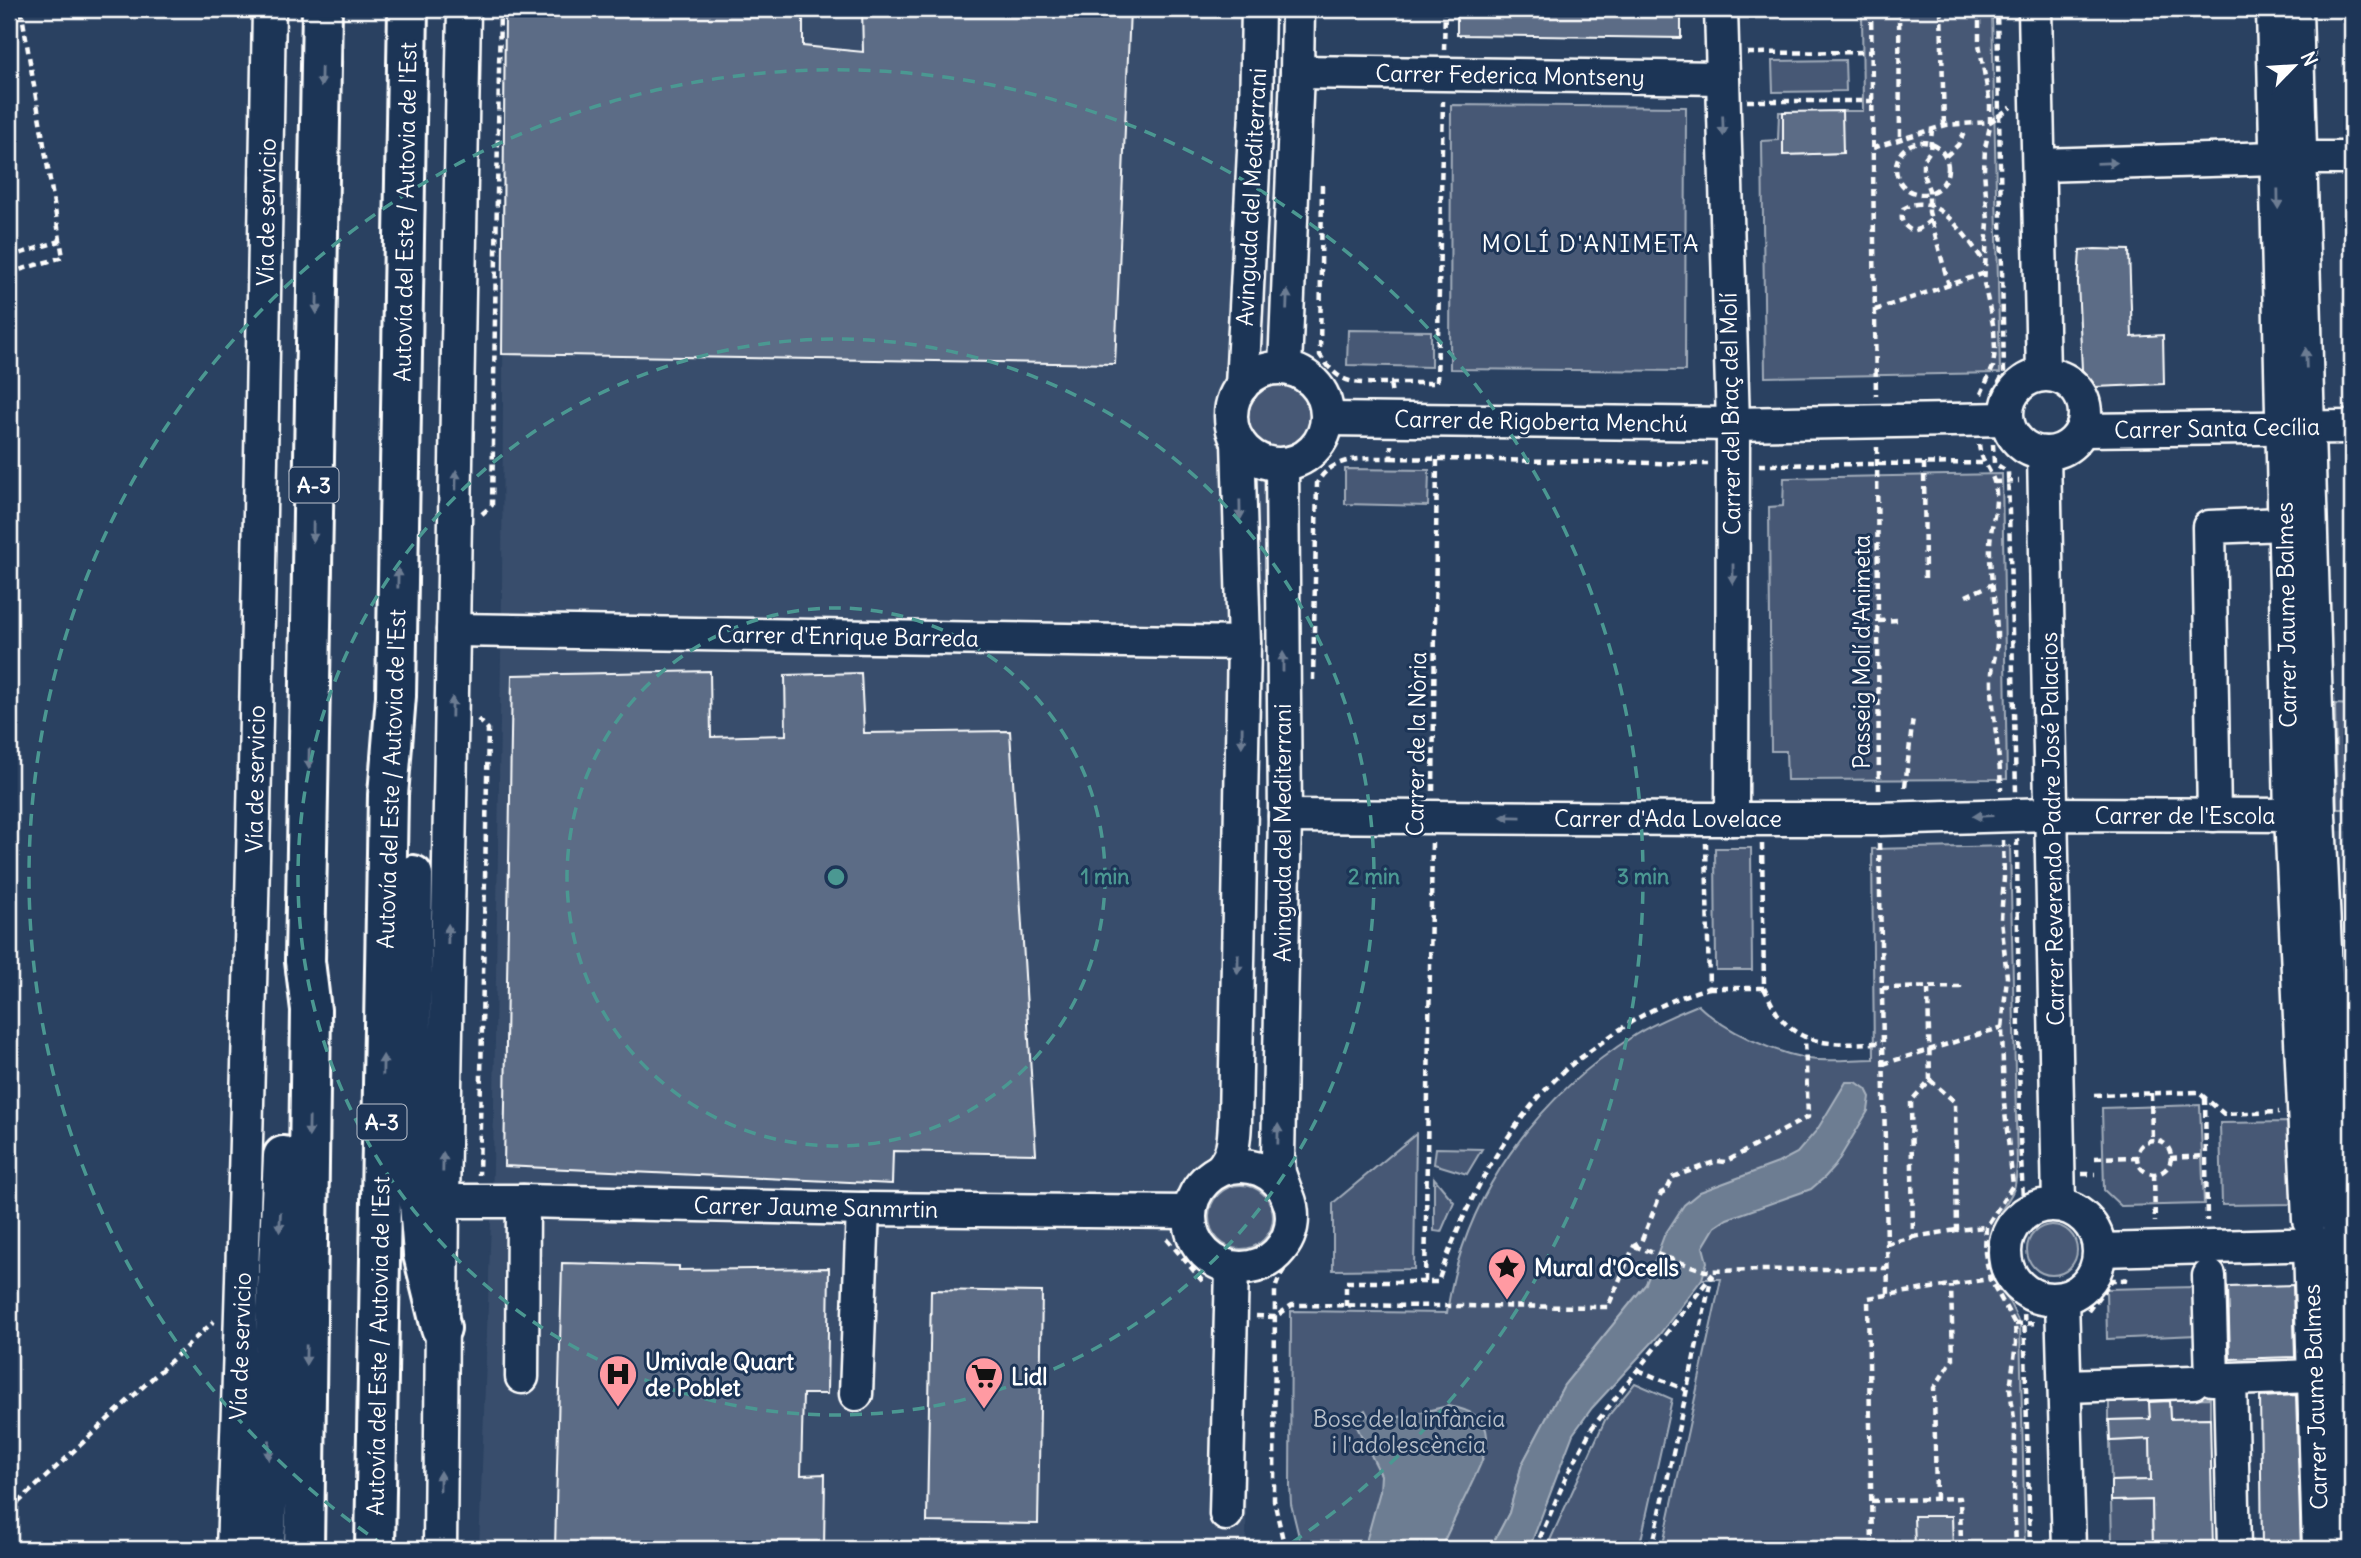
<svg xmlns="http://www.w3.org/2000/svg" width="2361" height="1558" viewBox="0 0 2361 1558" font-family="Delius,sans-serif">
	<rect width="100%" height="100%" fill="#2a4161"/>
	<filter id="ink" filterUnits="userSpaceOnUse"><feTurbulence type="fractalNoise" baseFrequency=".0143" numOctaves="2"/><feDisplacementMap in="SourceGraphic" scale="14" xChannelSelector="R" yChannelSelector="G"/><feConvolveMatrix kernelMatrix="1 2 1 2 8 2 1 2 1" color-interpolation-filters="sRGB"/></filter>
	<g filter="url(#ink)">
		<g fill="#394e6c">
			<path d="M505,9h771l-8,454 -20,838 -2,248h-767l14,-381 9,-573z"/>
			<path d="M2338,831h14v376l-3,-1z"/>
		</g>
		<g fill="#465975" stroke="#a2acba" stroke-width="2">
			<path d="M1862,9h130l8,364 -235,4 -3,-236 16,-1 1,-28h4v43l59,-2v-42h21z"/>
			<path d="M1845,60l1,31 -73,1 -1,-31z"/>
			<path d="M1451,105l235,2 -1,264 -235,-2z"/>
			<path d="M1348,330l83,1v36l-84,-2z"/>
			<circle cx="1281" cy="418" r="33"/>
			<path d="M1345,469l84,1 -1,36 -83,-2z"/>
			<path d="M2002,474l5,305 -220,1 -1,-29h-15l-2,-244 14,-1 1,-28z"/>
			<path d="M2335,704l17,1v104h-15z"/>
			<path d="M2010,846l7,318c-1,8 0,19 -4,27 -5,11 -14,21 -19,32 -15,38 13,69 26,102l5,224h-363l59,-270h-19l-48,-17 -8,22 -82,101 -42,79 -13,49 -19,36h-188l-11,-45 -1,-18 1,-175 156,2c16,-117 90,-216 188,-278 19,-12 41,-21 63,-30 28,27 72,46 111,54 20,3 44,0 65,0l-2,-210z"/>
			<path d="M1715,848h36l1,122h-36z"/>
			<path d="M2200,1105l4,99 -83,2 -17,-16 -2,-82z"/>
			<path d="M2291,1122l2,82 -71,1 -2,-82z"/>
			<path d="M1416,1134l-2,135 -81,1v-67z"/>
			<path d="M1436,1148l46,1 -15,25 -33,-10z"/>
			<path d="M1434,1178l20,24 -13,30 -7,-1z"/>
			<circle cx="1241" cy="1217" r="32"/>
			<circle cx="2052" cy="1250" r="25"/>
			<path d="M2195,1287l2,48 -90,4 -1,-50z"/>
			<path d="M1635,1383l37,16 -33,150h-93l59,-129z"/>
			<path d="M2210,1398v20l-40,1 -1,-20z"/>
			<path d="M2149,1399l1,20 -41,1v-20z"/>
			<path d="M2150,1439l1,41 -40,1 -1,-40z"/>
			<path d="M2152,1500l1,40 -41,2 -1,-41z"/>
		</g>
		<g fill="#6d7d92" stroke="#a7b1be" stroke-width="2">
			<path d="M1846,1082h10l10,7 4,8 -2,14 -33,55 -10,11 -14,12 -84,30 -12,8 -12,20 4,15 -5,17 -43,56 -67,73 -19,26 -44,115h-39l19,-36 13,-49 42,-79 82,-101 18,-48 20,-31 16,-13 78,-29 19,-10 20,-23z"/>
			<path d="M1448,1406c58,9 39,46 21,83 -10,20 -19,40 -29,60h-76l16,-58 1,-16 -29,-58 13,-7 7,13z"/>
		</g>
		<g fill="#5b6c86" stroke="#fff" stroke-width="2">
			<path d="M505,9h298v37l60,6 -1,-43h268l-15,355 -613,-10z"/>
			<path d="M1457,9h224v29l-224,-3z"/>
			<path d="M1842,111l1,42 -60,2v-43z"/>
			<path d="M2095,249l34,1 3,87 31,-2 1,49 -68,3 -14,-17 -4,-88 2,-32z"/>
			<path d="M710,671l1,66 75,-2 -1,-60 76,-2 3,60 146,-2 26,423 -143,-3 -1,33 -388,-18 8,-491z"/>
			<path d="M562,1263l117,3v4l150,-2 -2,126h-24l-2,81 24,-1 -1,75h-269z"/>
			<path d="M2293,1285l2,72 -65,2 -2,-72z"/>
			<path d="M931,1290l111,2 -4,232 -111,-2z"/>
			<path d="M2296,1395l5,154h-39l-2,-152z"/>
			<path d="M2169,1401l1,18 40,-1 3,131h-60l-1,-49 -41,1v-20l40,-1 -1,-41 -40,2 -1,-21 41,-1 -1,-17z"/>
			<path d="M1914,1516h38l1,33h-38z"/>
		</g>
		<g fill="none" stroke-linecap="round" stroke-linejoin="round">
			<g stroke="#fff" stroke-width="37">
				<g id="minor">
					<path d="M1721,9l12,415 -1,395"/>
					<path d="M2035,9l8,365"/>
					<path d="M2273,9l18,806 18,405"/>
					<path d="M2296,9l23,806 18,405"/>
					<path d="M1297,72l425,6"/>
					<path d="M2039,165l238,-7h75"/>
					<path d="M1285,368l12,-296 1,-63"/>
					<circle cx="1279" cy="416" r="48"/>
					<circle cx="2046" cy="414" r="39"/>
					<path d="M1242,386l14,-274 2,-103"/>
					<path d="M1328,419l405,5 274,-5"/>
					<path d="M2082,430l270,-3"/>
					<path d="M2044,453l15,752"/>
					<path d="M1282,464l3,352 -7,341 1,16 10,28"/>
					<path d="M453,630l791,13"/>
					<path d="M2214,815l-5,-288 75,-3"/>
					<path d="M1285,816l420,3h174l172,-5 259,1"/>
					<circle cx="1241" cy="1217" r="51"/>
					<path d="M1221,1169c13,-15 13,-28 14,-48l9,-478 -6,-202"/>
					<path d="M443,1201h80l340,8 326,3"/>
					<circle cx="2052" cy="1252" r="47"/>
					<path d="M2339,1244l11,305"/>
					<path d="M2310,1245l9,304"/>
					<path d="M2100,1250l229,-6"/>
					<path d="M2209,1276l3,103h18l4,170"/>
					<path d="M2062,1299l7,250"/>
					<path d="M522,1377l1,-176"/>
					<path d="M2230,1379l84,-3"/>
					<path d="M2065,1386l128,-4"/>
					<path d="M856,1394l7,-185"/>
					<path d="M1226,1514l6,-246"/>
					<path d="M233,1549c19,-513 27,-1027 36,-1540"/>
					<path d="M440,1549l3,-348 21,-1192"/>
				</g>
			</g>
			<g stroke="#fff" stroke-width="44">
				<g id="highway">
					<path d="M413,875l-2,231 12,148 18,74"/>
					<path d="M265,1549l18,-393"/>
					<path d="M304,1549l7,-539 -6,-49 17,-952"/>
					<path d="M375,1549l13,-754 8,-99 12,-687"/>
				</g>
			</g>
			<g stroke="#fff" stroke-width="4.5" stroke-dasharray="7 5" stroke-linecap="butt">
				<path d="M1871,9l5,387"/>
				<path d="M1899,9l1,131"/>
				<path d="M1941,9l3,117"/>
				<path d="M1979,9v35l11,60v22l-5,22 -1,22 4,51 -4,62 10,46 1,20 -2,18 -12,27"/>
				<path d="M1444,50l1,-41"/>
				<path d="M1747,53l125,-1"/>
				<path d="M1747,101h126"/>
				<path d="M1932,129l-2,22 -7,10v13l6,16v22l20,74"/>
				<circle cx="1922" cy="168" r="26"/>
				<path d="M1873,148l73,-23 44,-3 21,-15"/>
				<path d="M1946,156l12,-11 6,-12"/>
				<path d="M1322,185l-2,170c21,32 35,28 70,28l2,11"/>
				<path d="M1931,220l-12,9 -7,2c-10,-6 -12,-11 -9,-22 34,-22 65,31 82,54"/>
				<path d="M9,257l51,-16"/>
				<path d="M9,273l54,-16 -42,-248"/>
				<path d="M1875,310l110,-37"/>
				<path d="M1390,383h47l6,-282"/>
				<path d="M1993,394l11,-21 -7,-364"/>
				<path d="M1979,444c1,19 16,27 17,49 1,18 -6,35 -6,53 -1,30 7,60 7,90 1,12 -4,24 -5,37 -1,39 8,78 9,117"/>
				<path d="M1993,444l1,19 14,9 8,320"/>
				<path d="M1877,447l2,348"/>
				<path d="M1391,458l317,6"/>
				<path d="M1924,463l1,116"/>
				<path d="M1759,465l226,-2"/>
				<path d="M1994,482l25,-1"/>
				<path d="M482,514l10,-9 8,-496"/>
				<path d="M1966,596l27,-12"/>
				<path d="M1878,621l20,-1"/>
				<path d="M1313,680l4,-197c15,-27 47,-25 74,-25v-13"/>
				<path d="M478,719l10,10 -9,446"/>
				<path d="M1905,787l8,-70"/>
				<path d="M1433,791l4,-332"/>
				<path d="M2017,839l3,298 3,62"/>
				<path d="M2003,840l1,38 -3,41 6,58 -5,52 2,74 9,82 -27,42 -1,26 5,26 25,45 1,19 -6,46 5,37 -1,72 2,48"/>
				<path d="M1879,843l9,452"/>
				<path d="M1709,988h55l-2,-145"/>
				<path d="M1764,988c4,8 8,17 13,25 25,38 67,30 106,30"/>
				<path d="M1882,988l78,-1v-5"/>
				<path d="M1883,1064l120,-37"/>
				<path d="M1930,1080l25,22 2,128 29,-3"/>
				<path d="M2151,1093l1,47"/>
				<path d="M2094,1095l104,-3 26,22 55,-2"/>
				<path d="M2205,1098l2,123"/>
				<circle cx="2154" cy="1157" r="17"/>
				<path d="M2095,1158l42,-1"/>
				<path d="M2170,1158l36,-2"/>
				<path d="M2154,1173l1,49"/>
				<path d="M2082,1174h13"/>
				<path d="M2086,1203l19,22"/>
				<path d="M1913,1237l44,-7"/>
				<path d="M1167,1239l37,44"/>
				<path d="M1886,1244l27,-7 -2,-136 19,-21 -2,-93"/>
				<path d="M1634,1246l71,25 182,-3"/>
				<path d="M1425,1282l7,-441"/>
				<path d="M1346,1306v-24h92c27,-79 66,-155 128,-213 11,-9 23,-17 35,-26 33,-25 67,-44 108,-55l-3,-145"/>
				<path d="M2088,1311l24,-31h13v-6"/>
				<path d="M1256,1316l19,1 17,-12 316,2 26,-61 7,-4 20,-49 6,-3 6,-13 44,-16 8,1 83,-45 -3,-79"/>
				<path d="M2015,1324l24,-1"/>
				<path d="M1638,1370l48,20"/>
				<path d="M1936,1499l-2,-111 19,-29 -2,-73"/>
				<path d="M1871,1501l89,-3 1,49 55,-1v3"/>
				<path d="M9,1511l205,-190"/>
				<path d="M1285,1549l-11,-49 1,-210c7,-29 29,-33 30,-69"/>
				<path d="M1535,1549l32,-74 25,-47 121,-154"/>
				<path d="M1652,1549l60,-274"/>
				<path d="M1872,1549l-4,-251 121,-19"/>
				<path d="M2030,1549l-6,-242c-5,-10 -14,-17 -20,-26 -21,-32 -6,-72 28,-86"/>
			</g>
			<use href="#minor" stroke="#1d3557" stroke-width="32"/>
			<use href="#highway" stroke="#1d3557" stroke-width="38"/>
		</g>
		<defs><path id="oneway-solid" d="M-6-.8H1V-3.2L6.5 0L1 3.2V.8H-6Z" transform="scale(1.75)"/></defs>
		<g fill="#6c7c92">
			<use href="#oneway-solid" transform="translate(321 77) rotate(91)"/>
			<use href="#oneway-solid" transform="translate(1723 126) rotate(88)"/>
			<use href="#oneway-solid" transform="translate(2107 163) rotate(-2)"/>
			<use href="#oneway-solid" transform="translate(2278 199) rotate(89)"/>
			<use href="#oneway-solid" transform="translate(1287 300) rotate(-88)"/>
			<use href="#oneway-solid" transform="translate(317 304) rotate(91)"/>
			<use href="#oneway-solid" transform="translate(2306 358) rotate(-92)"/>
			<use href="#oneway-solid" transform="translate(456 480) rotate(-89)"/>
			<use href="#oneway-solid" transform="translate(1240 510) rotate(89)"/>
			<use href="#oneway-solid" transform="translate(313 532) rotate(91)"/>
			<use href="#oneway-solid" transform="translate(1733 574) rotate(90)"/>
			<use href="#oneway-solid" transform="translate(398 578) rotate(-89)"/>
			<use href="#oneway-solid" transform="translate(1283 662) rotate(-90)"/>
			<use href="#oneway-solid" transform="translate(452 707) rotate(-89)"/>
			<use href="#oneway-solid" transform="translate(1242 737) rotate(91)"/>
			<use href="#oneway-solid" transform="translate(309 759) rotate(91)"/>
			<use href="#oneway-solid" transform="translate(1983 816) rotate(178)"/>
			<use href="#oneway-solid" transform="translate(1511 817) rotate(-179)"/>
			<use href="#oneway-solid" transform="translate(448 934) rotate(-89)"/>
			<use href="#oneway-solid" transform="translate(1238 964) rotate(91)"/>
			<use href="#oneway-solid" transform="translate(383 1065) rotate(-89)"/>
			<use href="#oneway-solid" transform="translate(309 1127) rotate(91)"/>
			<use href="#oneway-solid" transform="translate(1278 1134) rotate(-89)"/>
			<use href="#oneway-solid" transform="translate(443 1162) rotate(-89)"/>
			<use href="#oneway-solid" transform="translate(280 1222) rotate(93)"/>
			<use href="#oneway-solid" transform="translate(306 1355) rotate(91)"/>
			<use href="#oneway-solid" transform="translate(269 1450) rotate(93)"/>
			<use href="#oneway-solid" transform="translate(440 1481) rotate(-90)"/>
		</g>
	</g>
	<g fill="none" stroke="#4b9892" stroke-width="3.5" stroke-dasharray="12 9">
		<circle cx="836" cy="877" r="269"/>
		<circle cx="836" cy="877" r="538"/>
		<path d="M385 1546A807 807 0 1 1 1287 1546"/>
	</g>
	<defs>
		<g id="sight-pin" transform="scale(2.0125)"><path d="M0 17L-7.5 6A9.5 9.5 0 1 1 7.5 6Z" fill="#ff9aa2" stroke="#1d3557"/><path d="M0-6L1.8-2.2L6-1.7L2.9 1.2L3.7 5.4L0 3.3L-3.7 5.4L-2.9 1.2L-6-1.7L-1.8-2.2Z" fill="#111"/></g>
		<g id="hospital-pin" transform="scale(2.0125)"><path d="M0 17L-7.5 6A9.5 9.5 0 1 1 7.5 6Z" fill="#ff9aa2" stroke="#1d3557"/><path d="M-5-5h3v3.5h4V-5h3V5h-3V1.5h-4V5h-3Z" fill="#111"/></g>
		<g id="supermarket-pin" transform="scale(2.0125)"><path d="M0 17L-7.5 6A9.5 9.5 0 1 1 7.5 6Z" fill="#ff9aa2" stroke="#1d3557"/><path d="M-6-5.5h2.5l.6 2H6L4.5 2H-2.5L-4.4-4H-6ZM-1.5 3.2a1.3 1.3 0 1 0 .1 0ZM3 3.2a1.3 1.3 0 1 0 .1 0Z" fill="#111"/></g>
	</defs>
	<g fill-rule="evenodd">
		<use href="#sight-pin" x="1507" y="1267"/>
		<use href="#hospital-pin" x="618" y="1374"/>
		<use href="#supermarket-pin" x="984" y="1376"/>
	</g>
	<g text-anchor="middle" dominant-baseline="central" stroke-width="6" stroke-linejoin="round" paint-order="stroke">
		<g fill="#1d3557" stroke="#bbc2cd" stroke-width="2">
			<rect x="289.5" y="467.5" width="49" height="35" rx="5"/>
			<rect x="357.5" y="1104.5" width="49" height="35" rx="5"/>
		</g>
		<g font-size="21" font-weight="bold" fill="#fff">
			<text x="314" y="485">A-3</text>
			<text x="382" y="1122">A-3</text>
		</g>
		<g font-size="23" fill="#fff" stroke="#1d3557">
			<text transform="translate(1510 75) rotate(1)">Carrer Federica Montseny</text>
			<text transform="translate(1251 197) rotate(-87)">Avinguda del Mediterrani</text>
			<text transform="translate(266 212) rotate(-89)">Vía de servicio</text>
			<text transform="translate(405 212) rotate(-89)">Autovía del Este / Autovia de l'Est</text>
			<text transform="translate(1730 414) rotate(-91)">Carrer del Braç del Molí</text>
			<text transform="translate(1541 421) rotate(1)">Carrer de Rigoberta Menchú</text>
			<text transform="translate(2217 428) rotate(-1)">Carrer Santa Cecília</text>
			<text transform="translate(2286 615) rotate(-91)">Carrer Jaume Balmes</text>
			<text transform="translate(848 636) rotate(1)">Carrer d'Enrique Barreda</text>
			<text transform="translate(1861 652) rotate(-90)">Passeig Molí d'Animeta</text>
			<text transform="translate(1416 744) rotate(-89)">Carrer de la Nòria</text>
			<text transform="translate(255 779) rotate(-89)">Vía de servicio</text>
			<text transform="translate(391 779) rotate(-88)">Autovía del Este / Autovia de l'Est</text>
			<text x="2185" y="815">Carrer de l'Escola</text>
			<text x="1668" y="818">Carrer d'Ada Lovelace</text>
			<text transform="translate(2052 829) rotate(-91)">Carrer Reverendo Padre José Palacios</text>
			<text transform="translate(1282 833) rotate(-90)">Avinguda del Mediterrani</text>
			<text transform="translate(816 1207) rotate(1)">Carrer Jaume Sanmrtin</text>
			<text transform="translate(240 1346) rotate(-88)">Vía de servicio</text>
			<text transform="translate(378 1346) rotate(-89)">Autovía del Este / Autovia de l'Est</text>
			<text transform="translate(2315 1397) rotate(-92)">Carrer Jaume Balmes</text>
		</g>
		<g font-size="23" font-weight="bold" fill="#fff" stroke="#1d3557" text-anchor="start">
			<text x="1534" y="1267">Mural d'Ocells</text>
			<text x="645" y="1361">Umivale Quart<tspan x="645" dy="26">de Poblet</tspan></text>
			<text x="1011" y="1376">Lidl</text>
		</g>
		<g font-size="23" fill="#b5bdc8" stroke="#1d3557">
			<text x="1409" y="1418">Bosc de la infància<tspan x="1409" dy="26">i l'adolescència</tspan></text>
		</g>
		<g font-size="24" letter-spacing="2" fill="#fff" stroke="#1d3557">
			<text x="1591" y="243">MOLÍ D'ANIMETA</text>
		</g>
	</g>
	<circle cx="836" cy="877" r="10" fill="#4b9892" stroke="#1d3557" stroke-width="3.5"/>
	<g font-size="21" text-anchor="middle" font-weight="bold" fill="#4b9892" stroke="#1d3557" stroke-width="6" stroke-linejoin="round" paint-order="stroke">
		<text x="1105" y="884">1 min</text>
		<text x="1374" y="884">2 min</text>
		<text x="1643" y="884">3 min</text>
	</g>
	<rect width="2361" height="1558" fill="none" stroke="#1d3557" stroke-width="35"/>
	<rect x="18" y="18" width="2326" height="1523" fill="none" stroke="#fff" stroke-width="2.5" filter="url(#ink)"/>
	<g transform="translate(2294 66) rotate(65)" stroke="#1d3557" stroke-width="5" paint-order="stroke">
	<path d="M0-5L12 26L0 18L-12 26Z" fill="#ffffff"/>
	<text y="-10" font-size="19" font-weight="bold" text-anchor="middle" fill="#ffffff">N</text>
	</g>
</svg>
